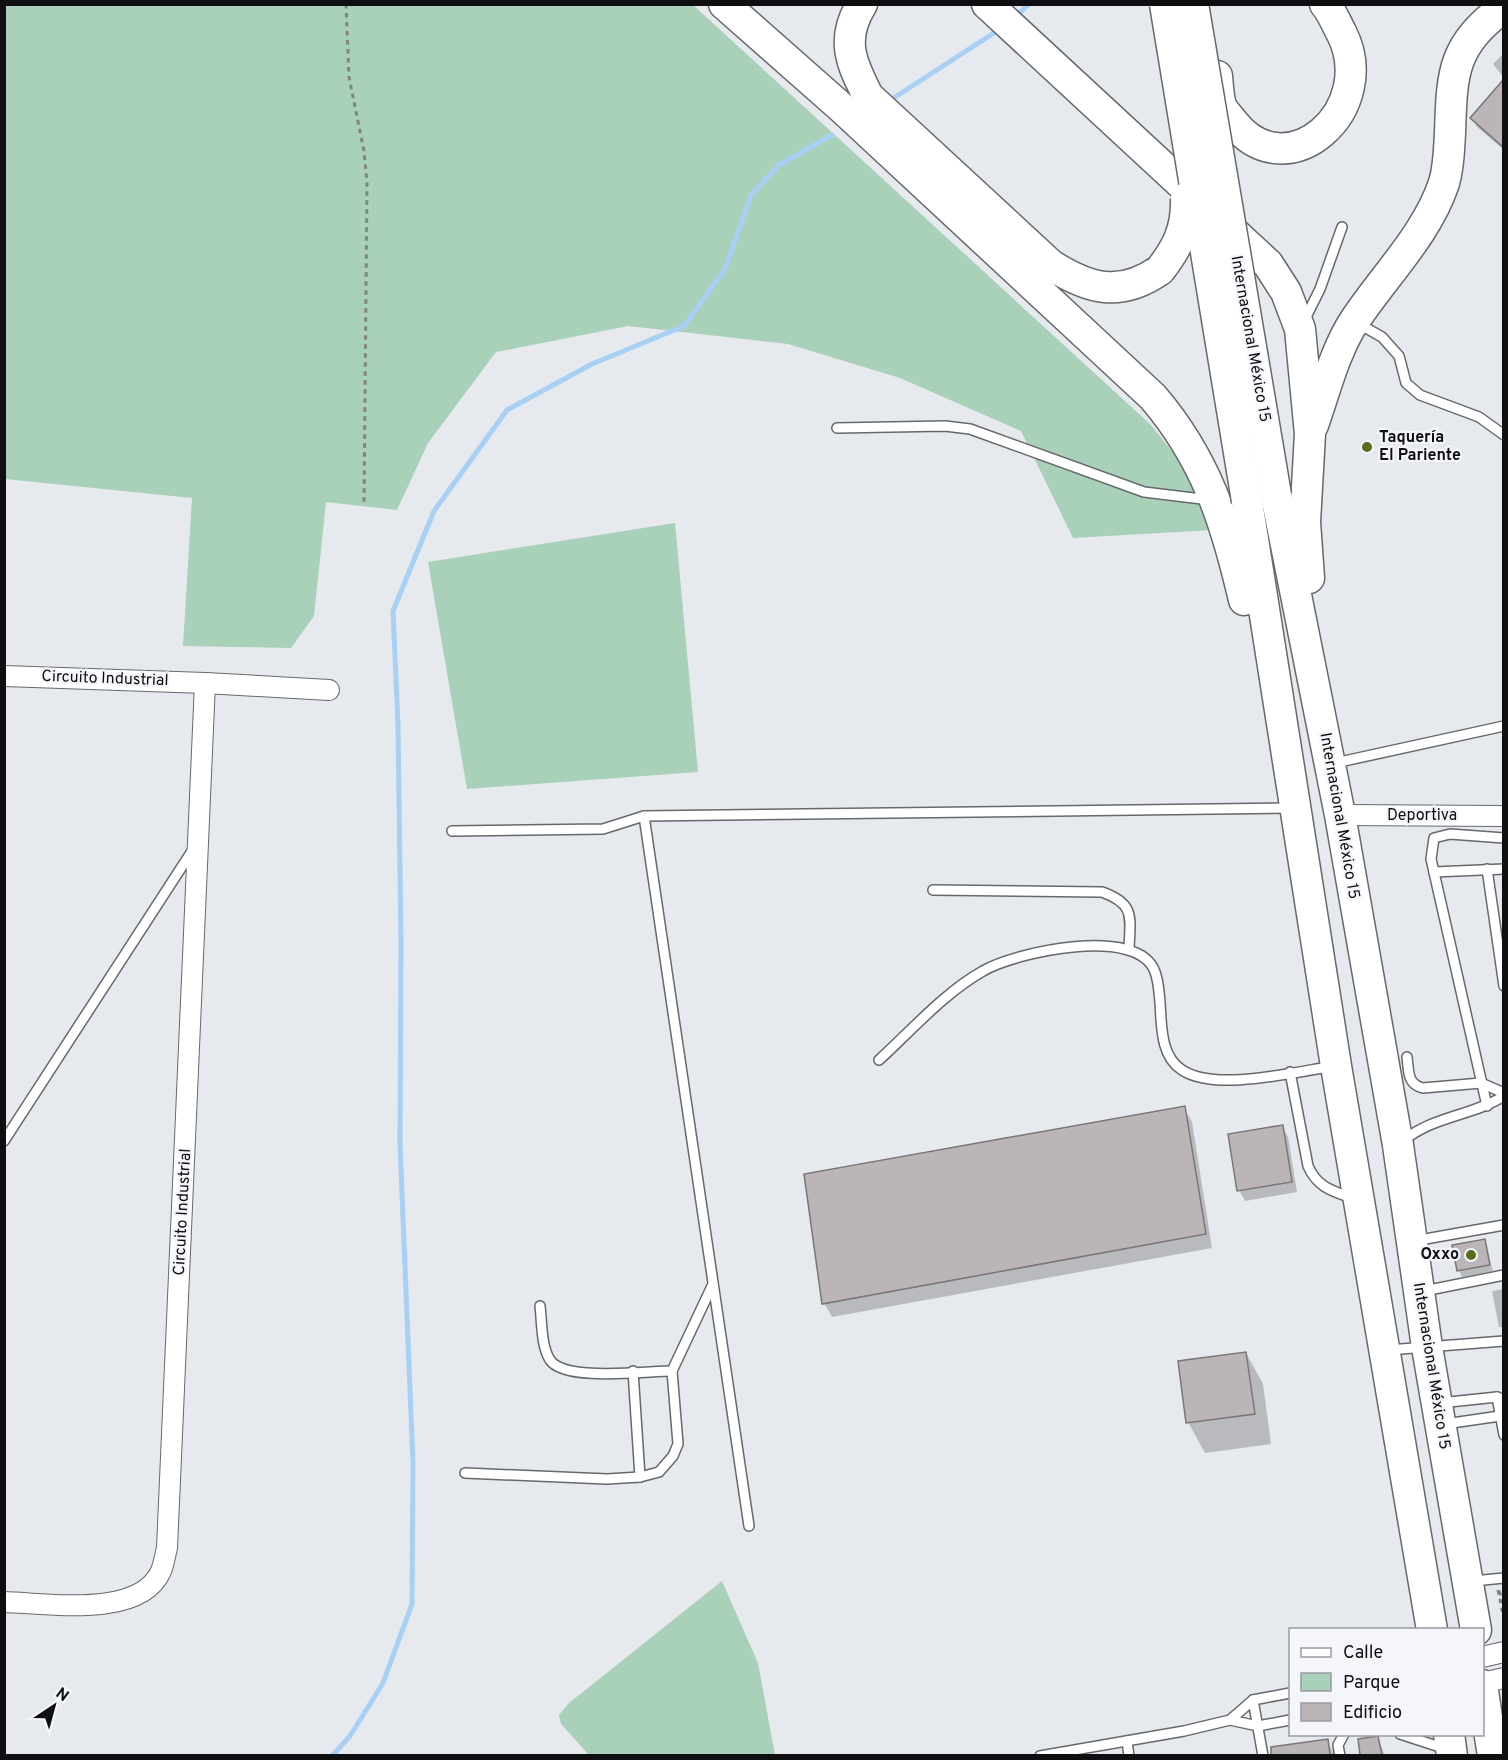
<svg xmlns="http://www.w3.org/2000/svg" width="1508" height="1760" viewBox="0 0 1508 1760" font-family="Overpass,sans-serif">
	<rect width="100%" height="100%" fill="#e6e9ee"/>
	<g fill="#a9d0b8">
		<path d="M4,5h689l457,419 47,58 15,48 -139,8 -52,-107 -121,-53 -112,-34 -160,-18 -132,26 -68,91 -31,67 -71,-8 -12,114 -23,32 -108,-2 9,-148 -187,-19z"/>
		<path d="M675,523l23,249 -231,17 -39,-227z"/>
		<path d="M722,1581l36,82 17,92h-186l-28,-31 -2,-9 10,-12z"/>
	</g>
	<g fill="#0003">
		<path d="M1504,53v25l-11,-14z"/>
		<path d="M1504,83v67l-27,-23 -5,-9z"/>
		<path d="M1184,1108l8,14 20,126 -380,69 -8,-14z"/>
		<path d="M1282,1127l6,10 9,55 -52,9 -6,-11z"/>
		<path d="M1484,1241l9,30 -31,6 -3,-7z"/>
		<path d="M1504,1289v38h-5l-7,-36z"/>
		<path d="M1246,1353l17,31 8,60 -66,9 -17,-31z"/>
		<path d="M1378,1738l7,18h-23l-2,-15z"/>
		<path d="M1327,1740l8,16h-58l-1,-8z"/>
	</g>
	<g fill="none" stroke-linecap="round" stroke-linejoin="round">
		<g stroke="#a7d0f4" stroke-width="5">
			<path d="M1015,17l14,-13"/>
			<path d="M889,101l111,-72"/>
			<path d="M332,1756l18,-20 33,-53 29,-79 1,-141 -13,-319 1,-202 -3,-217 -5,-114 41,-100 73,-101 85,-46 92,-38 41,-57 26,-74 28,-30 53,-30"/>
		</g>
	</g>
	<g fill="#bbb5b7" stroke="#7b7577" stroke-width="1.5">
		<path d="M1503,80v67l-33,-29z"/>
		<path d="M1185,1106l21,128 -384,70 -18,-130z"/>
		<path d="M1283,1125l9,57 -55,9 -9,-57z"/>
		<path d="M1485,1239l5,26 -33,6 -5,-26z"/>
		<path d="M1246,1352l9,62 -69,9 -8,-62z"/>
		<path d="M1378,1736l4,19h-22l-2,-16z"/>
		<path d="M1328,1739l2,16h-59v-8z"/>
	</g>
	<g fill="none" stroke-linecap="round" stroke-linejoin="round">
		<g stroke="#66686c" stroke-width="12">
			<g id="service">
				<path d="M1304,321l16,-32 22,-62"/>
				<path d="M1359,324l23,13 17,19 7,27 14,12 59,22 25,18"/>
				<path d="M837,428l108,-2 25,3 174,63 66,8"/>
				<path d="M1335,763l169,-37"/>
				<path d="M452,831l151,-2 41,-13"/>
				<path d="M1487,869l17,117"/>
				<path d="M1434,872l70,-3"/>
				<path d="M933,890l169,2c34,12 28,26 27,57"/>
				<path d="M1407,1057c2,15 0,27 16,31l58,-5 23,10"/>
				<path d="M879,1060c33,-30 65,-67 104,-89 32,-19 156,-46 172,1 11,29 -3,79 27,98 33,22 112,2 152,-4"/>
				<path d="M1290,1072l18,94c9,21 24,25 44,32"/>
				<path d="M1487,1106l-56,-247 3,-21 16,-4 54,4"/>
				<path d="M4,1141l190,-293"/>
				<path d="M1403,1141c30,-25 69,-25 101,-45"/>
				<path d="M1414,1241l90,-16"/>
				<path d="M1424,1291l80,-16"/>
				<path d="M540,1306c2,16 1,40 10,54 15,22 96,11 122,11"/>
				<path d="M1388,1350l116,-9"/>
				<path d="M633,1371l7,106"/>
				<path d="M1497,1397l7,38"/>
				<path d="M1440,1403l57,-6 7,3"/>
				<path d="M1445,1424l55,-8 4,-4"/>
				<path d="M465,1473l142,6 33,-2 19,-5 14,-16 5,-12 -6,-73 41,-87"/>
				<path d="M749,1526l-105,-710 648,-8"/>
				<path d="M1473,1581l31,-3"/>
				<path d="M1253,1700l10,56"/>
				<path d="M1230,1720l23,-20 37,-7"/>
				<path d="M1400,1734l46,15"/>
				<path d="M1127,1741l2,15"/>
				<path d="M1040,1756l144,-25 46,-11 28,6 32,-6"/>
				<path d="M1340,1756l-2,-11 6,-11"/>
			</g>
		</g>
		<g stroke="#66686c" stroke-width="22">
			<g id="minor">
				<path d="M4,676l201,7"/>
				<path d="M1340,815l164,1"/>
				<path d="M4,1602c43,1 136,17 157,-31 3,-7 4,-16 6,-23l38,-865 124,7"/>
				<path d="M1482,1657l22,-5"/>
				<path d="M1482,1683l22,-5"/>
			</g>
		</g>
		<g stroke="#66686c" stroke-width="33">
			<g id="primary">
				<path d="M724,4l119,105 310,288c53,62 73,125 91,203"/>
				<path d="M862,4c-22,35 -11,59 6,92l183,169c38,24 69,33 109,5"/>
				<path d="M987,4l281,260 18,28 14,37 10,105 -5,88 4,56"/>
				<path d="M1217,76c1,9 1,23 5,32 3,5 8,10 11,14 54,70 148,-13 108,-90 -5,-9 -9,-20 -16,-28"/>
				<path d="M1313,425c12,-34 22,-75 42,-105 30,-45 72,-86 89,-137 5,-17 5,-33 6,-50 2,-61 2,-87 54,-126"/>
				<path d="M1276,495l64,320 58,330 29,202 49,283"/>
				<path d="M1247,501l89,565 96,564"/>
				<path d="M1482,1685l11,71"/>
				<path d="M1449,1734l3,22"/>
			</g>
		</g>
		<g stroke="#818386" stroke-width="3" stroke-dasharray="4.5 4.5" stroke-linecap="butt">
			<path d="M346,4l3,73 15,74 3,32 -3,322"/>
			<path d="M1498,1590l6,29"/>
			<path d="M1499,1591l5,13"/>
		</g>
		<use href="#service" stroke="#fff" stroke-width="9"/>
		<use href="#minor" stroke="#fff" stroke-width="20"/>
		<use href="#primary" stroke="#fff" stroke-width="30"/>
		<g stroke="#66686c" stroke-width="33" stroke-linecap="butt">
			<g id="primary-bridge">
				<path d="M1165,4l82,497"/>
				<path d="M1193,4l83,491"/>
				<path d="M1160,270c18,-23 27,-42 26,-72"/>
			</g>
		</g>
		<use href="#primary-bridge" stroke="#fff" stroke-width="30"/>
	</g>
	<g fill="#586e1e" stroke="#f4f6fc" stroke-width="2">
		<circle cx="1367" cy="447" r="6"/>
		<circle cx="1471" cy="1255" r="6"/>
	</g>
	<g text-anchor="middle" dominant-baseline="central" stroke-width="4.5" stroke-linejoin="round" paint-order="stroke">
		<g font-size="16" fill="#0f0f11" stroke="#f4f6fc">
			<text transform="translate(1250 339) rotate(80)">Internacional México 15</text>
			<text transform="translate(105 679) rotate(2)">Circuito Industrial</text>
			<text transform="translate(1339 816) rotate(80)">Internacional México 15</text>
			<text x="1422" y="816">Deportiva</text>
			<text transform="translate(183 1212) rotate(-87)">Circuito Industrial</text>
			<text transform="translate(1431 1366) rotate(81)">Internacional México 15</text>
		</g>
		<g font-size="16" font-weight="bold" fill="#0f0f11" stroke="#f4f6fc" text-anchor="start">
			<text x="1379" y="438">Taquería<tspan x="1379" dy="18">El Pariente</tspan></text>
			<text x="1459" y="1255" text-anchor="end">Oxxo</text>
		</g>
	</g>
	<rect width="1508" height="1760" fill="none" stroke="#0f0f11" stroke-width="12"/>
	<rect x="1289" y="1628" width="195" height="108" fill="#f4f6fc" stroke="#989a9e" stroke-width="1.5"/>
	<rect x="1301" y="1648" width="30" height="9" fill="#ffffff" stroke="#989a9e" stroke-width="1.5"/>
	<text x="1343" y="1658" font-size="18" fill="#0f0f11">Calle</text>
	<rect x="1301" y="1673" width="30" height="18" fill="#a9d0b8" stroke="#989a9e" stroke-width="1.5"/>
	<text x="1343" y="1688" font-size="18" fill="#0f0f11">Parque</text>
	<rect x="1301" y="1703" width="30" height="18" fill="#bbb5b7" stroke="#989a9e" stroke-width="1.5"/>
	<text x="1343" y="1718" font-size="18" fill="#0f0f11">Edificio</text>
	<g transform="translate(54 1706) rotate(36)" stroke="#f4f6fc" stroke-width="4.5" paint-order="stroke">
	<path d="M0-4.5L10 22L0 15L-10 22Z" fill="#0f0f11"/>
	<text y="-9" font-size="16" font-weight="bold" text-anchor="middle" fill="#0f0f11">N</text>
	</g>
</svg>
